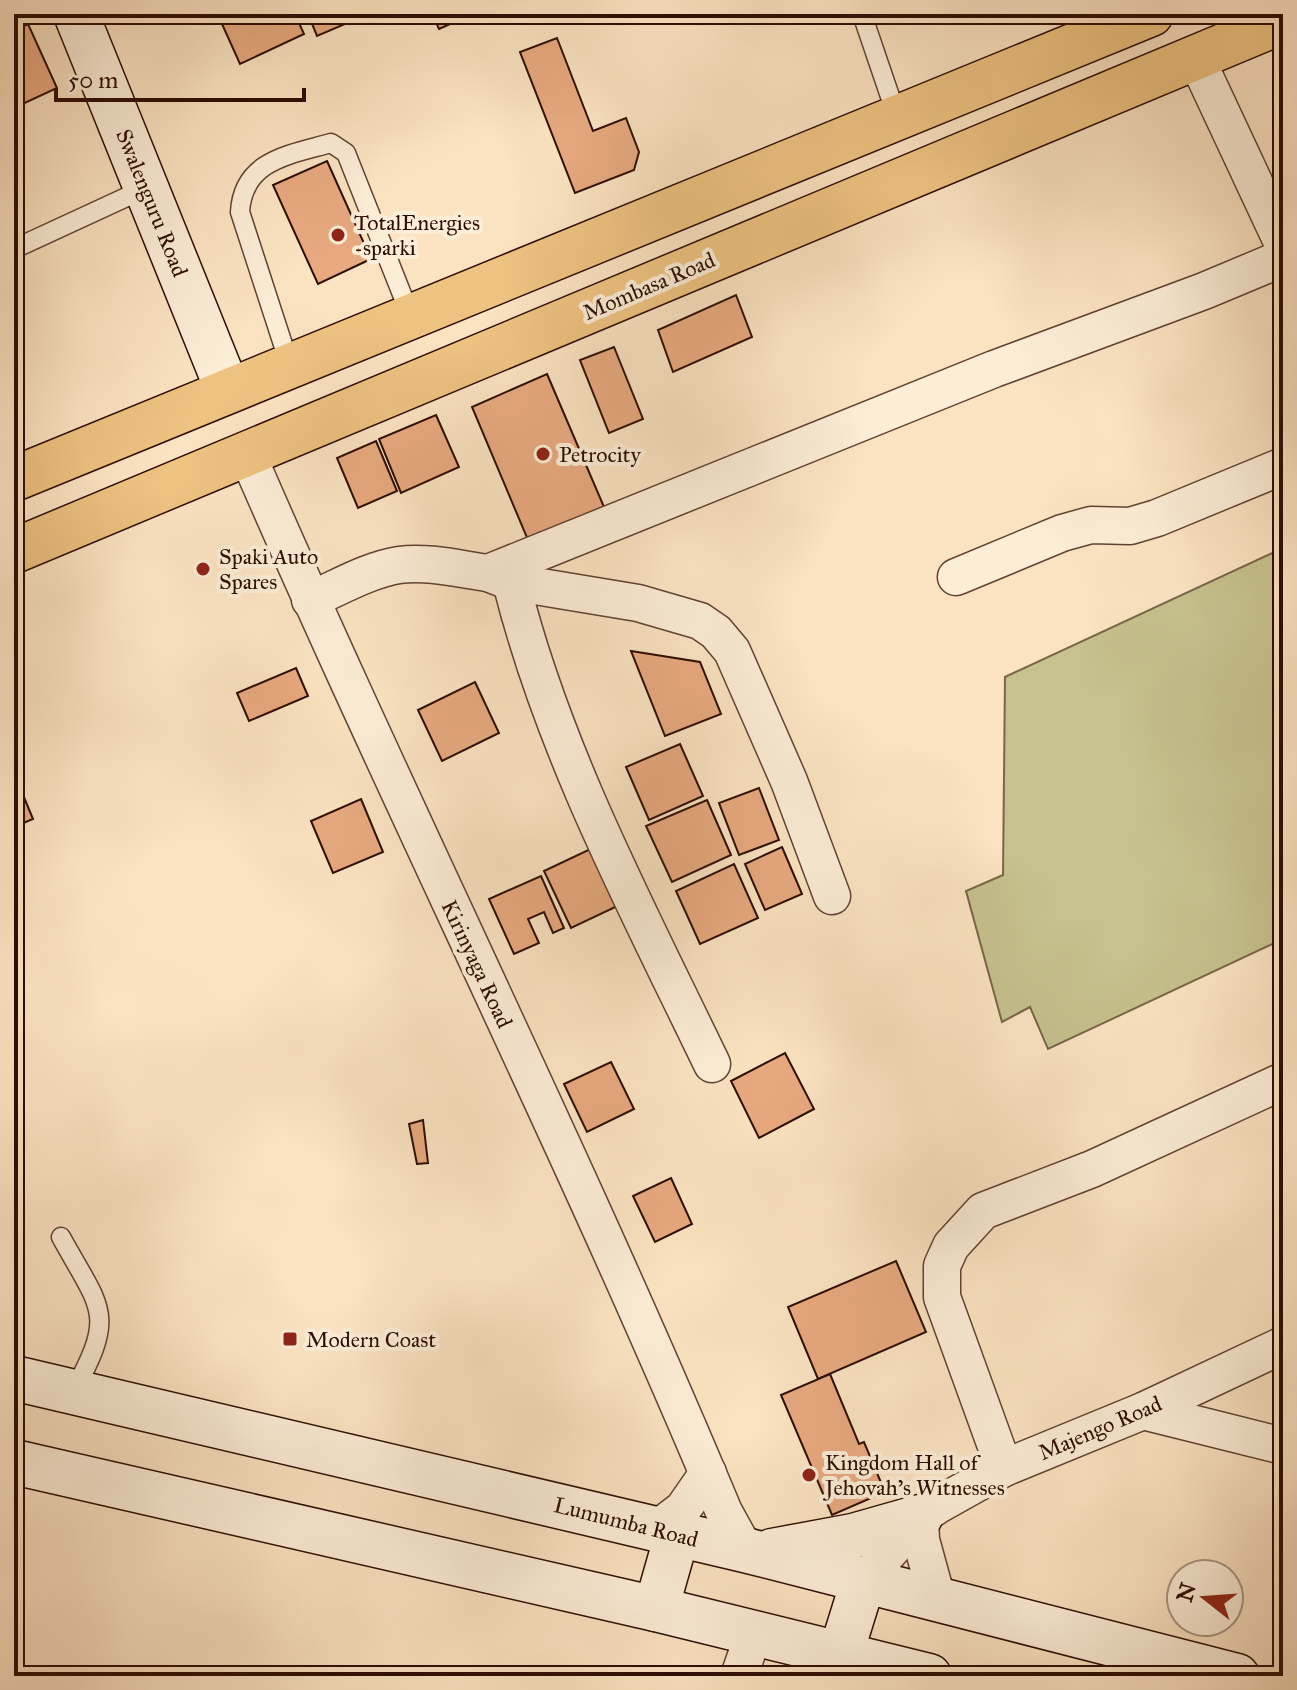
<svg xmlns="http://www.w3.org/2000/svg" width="1297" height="1690" viewBox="0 0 1297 1690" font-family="'IM FELL Great Primer',serif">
	<rect width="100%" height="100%" fill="#fbe3c2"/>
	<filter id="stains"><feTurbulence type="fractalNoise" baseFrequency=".0025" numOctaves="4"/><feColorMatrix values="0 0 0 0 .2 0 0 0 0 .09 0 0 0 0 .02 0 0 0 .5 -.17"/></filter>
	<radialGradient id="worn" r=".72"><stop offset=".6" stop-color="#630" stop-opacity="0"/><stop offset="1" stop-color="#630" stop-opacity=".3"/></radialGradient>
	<path fill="#c6c18e" stroke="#796648" stroke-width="2" d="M1283,548v391l-235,110 -18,-42 -28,15 -36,-131 37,-16 2,-198z"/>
	<g fill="#e8a980" stroke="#2c0c02" stroke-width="2">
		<path d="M245,14h50l9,20 -64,30 -18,-40z"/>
		<path d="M308,14h33l4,10 -28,12z"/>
		<path d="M432,14h41l-34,15z"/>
		<path d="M28,24l29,64 -43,20v-77z"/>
		<path d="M557,38l36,93 33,-13 13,34 -5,18 -59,23 -55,-141z"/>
		<path d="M327,161l44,98 -53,25 -45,-99z"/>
		<path d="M736,295l16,42 -79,35 -15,-42z"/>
		<path d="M614,347l29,72 -34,14 -29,-73z"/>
		<path d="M547,374l57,133 -76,33 -56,-133z"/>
		<path d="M436,415l23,52 -58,26 -22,-54z"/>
		<path d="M376,441l21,50 -39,17 -21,-50z"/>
		<path d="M631,651l69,11 21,52 -56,22z"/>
		<path d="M296,668l12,28 -59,25 -12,-28z"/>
		<path d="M475,682l24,51 -57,28 -24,-51z"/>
		<path d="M680,744l23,52 -54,24 -23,-53z"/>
		<path d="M14,773l19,46 -19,8z"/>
		<path d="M759,788l20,52 -40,15 -20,-52z"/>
		<path d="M361,799l22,53 -50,21 -22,-52z"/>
		<path d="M707,800l24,55 -59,27 -26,-56z"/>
		<path d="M601,844l27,57 -57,27 -27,-57z"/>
		<path d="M782,847l20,47 -37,16 -20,-46z"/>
		<path d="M734,864l24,54 -58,26 -24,-53z"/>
		<path d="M541,876l23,52 -11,5 -9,-21 -16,7 11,24 -25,11 -25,-55z"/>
		<path d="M785,1053l29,56 -55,29 -28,-57z"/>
		<path d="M611,1062l23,47 -47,23 -23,-48z"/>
		<path d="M423,1120l5,43 -11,1 -8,-40z"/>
		<path d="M671,1178l21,46 -37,18 -22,-46z"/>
		<path d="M896,1261l30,71 -108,47 -30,-72z"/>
		<path d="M830,1374l29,70 5,-2 21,50 -53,23 -51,-120z"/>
	</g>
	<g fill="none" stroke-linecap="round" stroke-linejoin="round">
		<g stroke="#604232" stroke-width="21">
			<g id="lane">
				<path d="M862,14l35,103"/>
				<path d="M14,249l132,-61"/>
				<path d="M290,366l-50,-154c3,-52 49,-57 91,-69l15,10 65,164"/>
				<path d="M61,1237c40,73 56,76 12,155"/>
			</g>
		</g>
		<g stroke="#604232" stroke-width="39">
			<g id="street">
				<path d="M1196,58l87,186"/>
				<path d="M247,454c154,355 328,701 477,1058l21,38"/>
				<path d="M488,573l23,9 127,21 62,18 16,11 16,19 57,130 43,115"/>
				<path d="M956,577l106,-44 29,-8 39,1 27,-8 126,-52"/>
				<path d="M511,582c42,169 126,326 201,482"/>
				<path d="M310,600c28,-12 58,-30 89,-35 29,-4 60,4 89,8l506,-204 210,-78 79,-33"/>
				<path d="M1143,1411l140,35"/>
				<path d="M1004,1468l-62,-171v-31l9,-20 32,-35 109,-42 191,-88"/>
				<path d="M920,1517l1,23 17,62"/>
				<path d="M657,1529l26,-20 25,-36"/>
				<path d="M863,1582l57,-65 18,-12 66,-37 139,-57 140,-66"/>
				<path d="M739,1676l15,-43"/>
			</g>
		</g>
		<g stroke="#2c0c02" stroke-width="47">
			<g id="secondary">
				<path d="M76,14l152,377"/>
				<path d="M14,1378l731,172 492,126"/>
				<path d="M14,1462l642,147 273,67"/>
				<path d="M772,1551l81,-15 67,-19"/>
				<path d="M656,1609l21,-74"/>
				<path d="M840,1656l23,-74"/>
			</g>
		</g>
		<g stroke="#2c0c02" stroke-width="47">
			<g id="highway">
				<path d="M14,479l1137,-465"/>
				<path d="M14,551l1269,-530"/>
			</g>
		</g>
		<use href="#lane" stroke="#fcedd7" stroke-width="18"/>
		<use href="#street" stroke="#fcedd7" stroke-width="36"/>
		<use href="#secondary" stroke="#fcedd7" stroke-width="44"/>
		<use href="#highway" stroke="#eec281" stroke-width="44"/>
	</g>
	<g fill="#8f2418" stroke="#fcedd7" stroke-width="3">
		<circle cx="338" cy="235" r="8"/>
		<circle cx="543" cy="454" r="8"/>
		<circle cx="203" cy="569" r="8"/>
		<rect x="282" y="1331" width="16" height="16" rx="4"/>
		<circle cx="809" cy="1475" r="8"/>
	</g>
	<g text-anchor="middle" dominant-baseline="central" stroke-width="8" stroke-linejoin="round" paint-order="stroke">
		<g font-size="22" fill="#2c0c02" stroke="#fcedd7">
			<text transform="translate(152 203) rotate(68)">Swalenguru Road</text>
			<text transform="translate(649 286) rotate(-23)">Mombasa Road</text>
			<text transform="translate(477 964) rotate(65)">Kirinyaga Road</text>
			<text transform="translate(1100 1428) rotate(-23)">Majengo Road</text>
			<text transform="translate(626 1522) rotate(14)">Lumumba Road</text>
		</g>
		<g font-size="22" fill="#2c0c02" stroke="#fcedd7" text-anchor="start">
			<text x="354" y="222">TotalEnergies<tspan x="354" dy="25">-sparki</tspan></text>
			<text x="559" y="454">Petrocity</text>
			<text x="219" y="556">Spaki Auto<tspan x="219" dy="25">Spares</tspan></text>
			<text x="306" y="1339">Modern Coast</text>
			<text x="825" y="1462">Kingdom Hall of<tspan x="825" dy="25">Jehovah's Witnesses</tspan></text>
		</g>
	</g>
	<rect width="1297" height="1690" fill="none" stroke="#fbe3c2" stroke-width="48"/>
	<rect x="16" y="16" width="1265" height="1658" fill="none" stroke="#2c0c02" stroke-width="4"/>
	<rect x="24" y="24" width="1249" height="1642" fill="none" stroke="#2c0c02" stroke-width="2"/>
	<g transform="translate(1205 1598) rotate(287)"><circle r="38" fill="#fcedd7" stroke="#a99382" stroke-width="2"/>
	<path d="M0-6L14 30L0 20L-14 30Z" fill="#8f2418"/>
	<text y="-12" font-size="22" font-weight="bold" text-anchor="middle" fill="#2c0c02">N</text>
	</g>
	<path d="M56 88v12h248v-12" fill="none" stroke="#2c0c02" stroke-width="4"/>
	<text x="68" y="88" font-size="24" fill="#2c0c02" stroke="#fcedd7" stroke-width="6" paint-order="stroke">50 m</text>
	<rect width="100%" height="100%" filter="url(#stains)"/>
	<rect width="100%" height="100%" fill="url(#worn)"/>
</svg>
